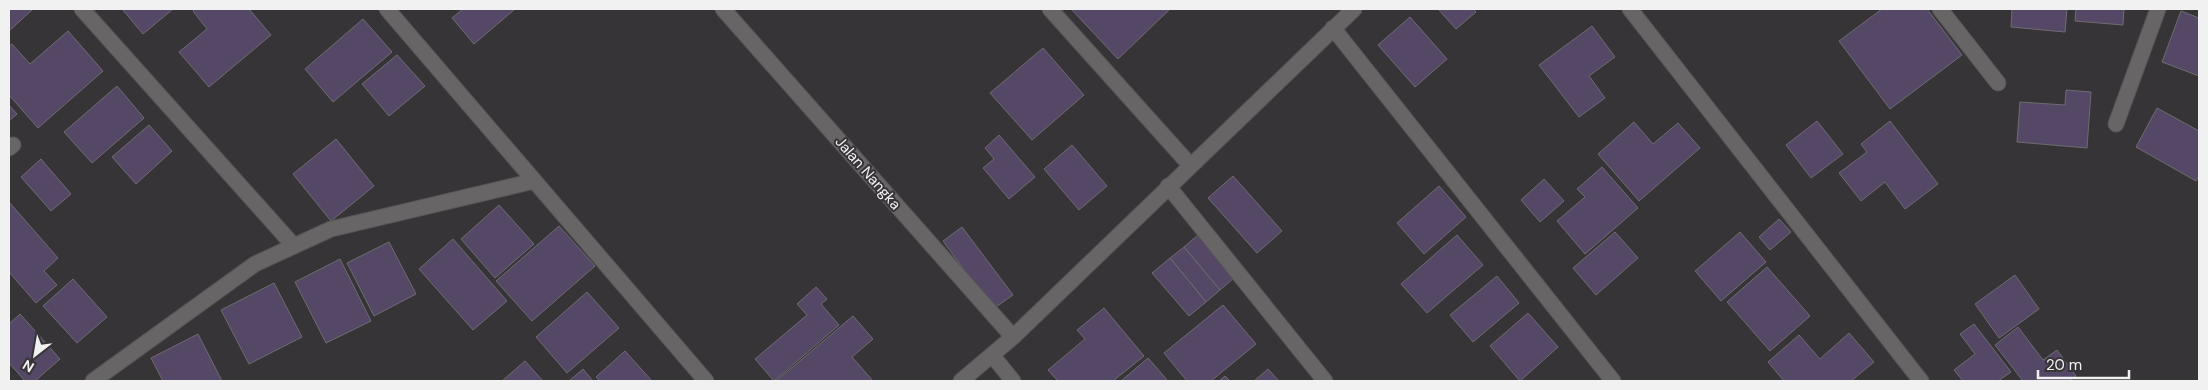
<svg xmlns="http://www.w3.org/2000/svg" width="2208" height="390" viewBox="0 0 2208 390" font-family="'DM Sans',sans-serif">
	<rect width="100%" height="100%" fill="#373437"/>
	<g fill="#554867" stroke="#6e6c70">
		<path d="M9,9h24l-24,22z"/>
		<path d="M122,9h51l-30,25z"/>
		<path d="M195,9h54l22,26 -62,52 -30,-35 28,-23 -14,-18z"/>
		<path d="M463,9h52l-41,35 -22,-26z"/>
		<path d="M1073,9h97l-52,50 -46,-49z"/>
		<path d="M1438,9h35l3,3 -20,17z"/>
		<path d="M1882,9h45l35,46 -72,54 -51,-68z"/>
		<path d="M2012,9h55l-2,23 -54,-5z"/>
		<path d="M2076,9h48l-1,16 -48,-4z"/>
		<path d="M2181,11l18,7v58l-37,-14z"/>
		<path d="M1410,17l37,42 -32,28 -37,-42z"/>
		<path d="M363,19l29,33 -59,50 -28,-33z"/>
		<path d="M1592,26l23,31 -26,19 16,22 -26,19 -40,-52z"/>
		<path d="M68,31l35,40 -65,57 -29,-33v-49l3,-2 18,20z"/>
		<path d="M1043,48l41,47 -52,45 -42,-47z"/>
		<path d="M397,55l28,31 -36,30 -27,-32z"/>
		<path d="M117,86l27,32 -52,45 -28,-31z"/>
		<path d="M2066,90l25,2 -4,56 -70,-6 3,-40 45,3z"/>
		<path d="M9,105l8,9 -8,7z"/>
		<path d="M2157,108l42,23v45l-3,5 -60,-34z"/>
		<path d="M1817,121l26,33 -32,24 -25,-33z"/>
		<path d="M1890,121l48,63 -33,25 -20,-27 -24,19 -22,-28 28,-21 -6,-8z"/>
		<path d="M1634,122l19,22 25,-21 22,25 -61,53 -41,-47z"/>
		<path d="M149,125l23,26 -36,33 -24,-27z"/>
		<path d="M999,135l36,42 -26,22 -26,-31 11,-9 -9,-11z"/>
		<path d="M336,139l38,47 -43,35 -38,-47z"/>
		<path d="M1072,145l35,41 -28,24 -35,-41z"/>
		<path d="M41,159l30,35 -20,17 -30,-34z"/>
		<path d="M1602,167l36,41 -53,46 -28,-33 28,-24 -8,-8z"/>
		<path d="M1233,176l49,55 -25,22 -49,-55z"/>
		<path d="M1544,179l20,22 -24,21 -19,-22z"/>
		<path d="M1439,186l27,31 -42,37 -27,-31z"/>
		<path d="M9,202l49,56 -14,13 13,14 -21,18 -27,-31z"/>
		<path d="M499,205l35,39 -39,34 -34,-39z"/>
		<path d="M1779,219l12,13 -21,18 -11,-13z"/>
		<path d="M559,226l36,40 -63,55 -36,-40z"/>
		<path d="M962,227l51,68 -20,14 -50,-68z"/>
		<path d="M1615,232l23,26 -42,37 -23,-27z"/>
		<path d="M1740,232l26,30 -45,39 -26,-30z"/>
		<path d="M1198,235l36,43 -14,12 -36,-43z"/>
		<path d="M1457,235l26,30 -56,48 -26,-29z"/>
		<path d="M453,239l54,62 -34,29 -54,-61z"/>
		<path d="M389,242l27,52 -42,22 -27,-53z"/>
		<path d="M1184,247l36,43 -14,12 -36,-44z"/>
		<path d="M1170,258l36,44 -17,14 -37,-43z"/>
		<path d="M340,259l31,62 -45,22 -31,-61z"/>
		<path d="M1767,267l43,49 -40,35 -43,-49z"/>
		<path d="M2015,275l24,34 -40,29 -24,-34z"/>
		<path d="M1497,276l22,27 -46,39 -23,-27z"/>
		<path d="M73,279l34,38 -30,26 -34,-37z"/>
		<path d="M274,283l28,54 -53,27 -28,-54z"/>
		<path d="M816,287l11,12 -6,5 18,21 -65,56 -19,-22 52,-44 -10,-11z"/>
		<path d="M587,292l32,36 -52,45 -31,-36z"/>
		<path d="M1223,305l33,39 -45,37h-24l-23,-28z"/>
		<path d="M1104,308l40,48 -31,25h-55l-10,-11 37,-31 -8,-9z"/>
		<path d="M1528,313l30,34 -38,34 -30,-35z"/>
		<path d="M20,314l40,45 -25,22h-10l-16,-18v-39z"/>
		<path d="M853,316l20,23 -21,18 21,24h-97z"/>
		<path d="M1974,324l37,48 -13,9h-35l-9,-11 21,-16 -15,-20z"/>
		<path d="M2018,327l25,33 14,-10 19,26 -7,5h-46l-28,-36z"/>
		<path d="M1849,333l25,29 -23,19h-67l-16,-19 31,-27 21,24z"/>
		<path d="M198,334l24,47h-59l-12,-23z"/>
		<path d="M625,351l27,30h-52l-4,-4z"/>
		<path d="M1148,358l20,23h-47z"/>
		<path d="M525,361l18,20h-41z"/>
		<path d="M583,369l10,12h-24z"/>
		<path d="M1268,369l11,12h-25z"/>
		<path d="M1225,376l5,5h-11z"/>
	</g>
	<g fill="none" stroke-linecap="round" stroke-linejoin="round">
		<g stroke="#565355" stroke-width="17">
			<g id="minor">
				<path d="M82,9l212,237"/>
				<path d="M387,9l319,372"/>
				<path d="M723,9l290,328"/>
				<path d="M1050,9l140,156"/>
				<path d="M1630,9l291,372"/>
				<path d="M1940,9l58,74"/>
				<path d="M1333,28l280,353"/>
				<path d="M2116,124l42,-115"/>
				<path d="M9,148l4,-3"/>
				<path d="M1168,186l157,195"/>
				<path d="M992,355l21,26"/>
				<path d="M93,381l162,-117 76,-35 203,-48"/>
				<path d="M961,381l52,-44 341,-328"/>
			</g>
		</g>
		<use href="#minor" stroke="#686567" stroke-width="15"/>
	</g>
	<g text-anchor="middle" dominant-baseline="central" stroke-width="4" stroke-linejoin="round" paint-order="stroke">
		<g font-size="15" fill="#f2f1f2" stroke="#373437">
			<text transform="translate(868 173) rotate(49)">Jalan Nangka</text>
		</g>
	</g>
	<rect width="2208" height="390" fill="none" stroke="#f2f1f2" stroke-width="20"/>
	<g transform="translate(35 355) rotate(211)" stroke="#373437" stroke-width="4" paint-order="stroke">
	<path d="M0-4L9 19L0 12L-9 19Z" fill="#f2f1f2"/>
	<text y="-8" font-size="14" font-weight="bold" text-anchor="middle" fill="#f2f1f2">N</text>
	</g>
	<path d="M2038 370v8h91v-8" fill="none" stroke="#f2f1f2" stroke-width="2.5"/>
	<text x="2046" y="370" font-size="15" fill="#f2f1f2" stroke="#373437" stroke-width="4" paint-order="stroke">20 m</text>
</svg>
